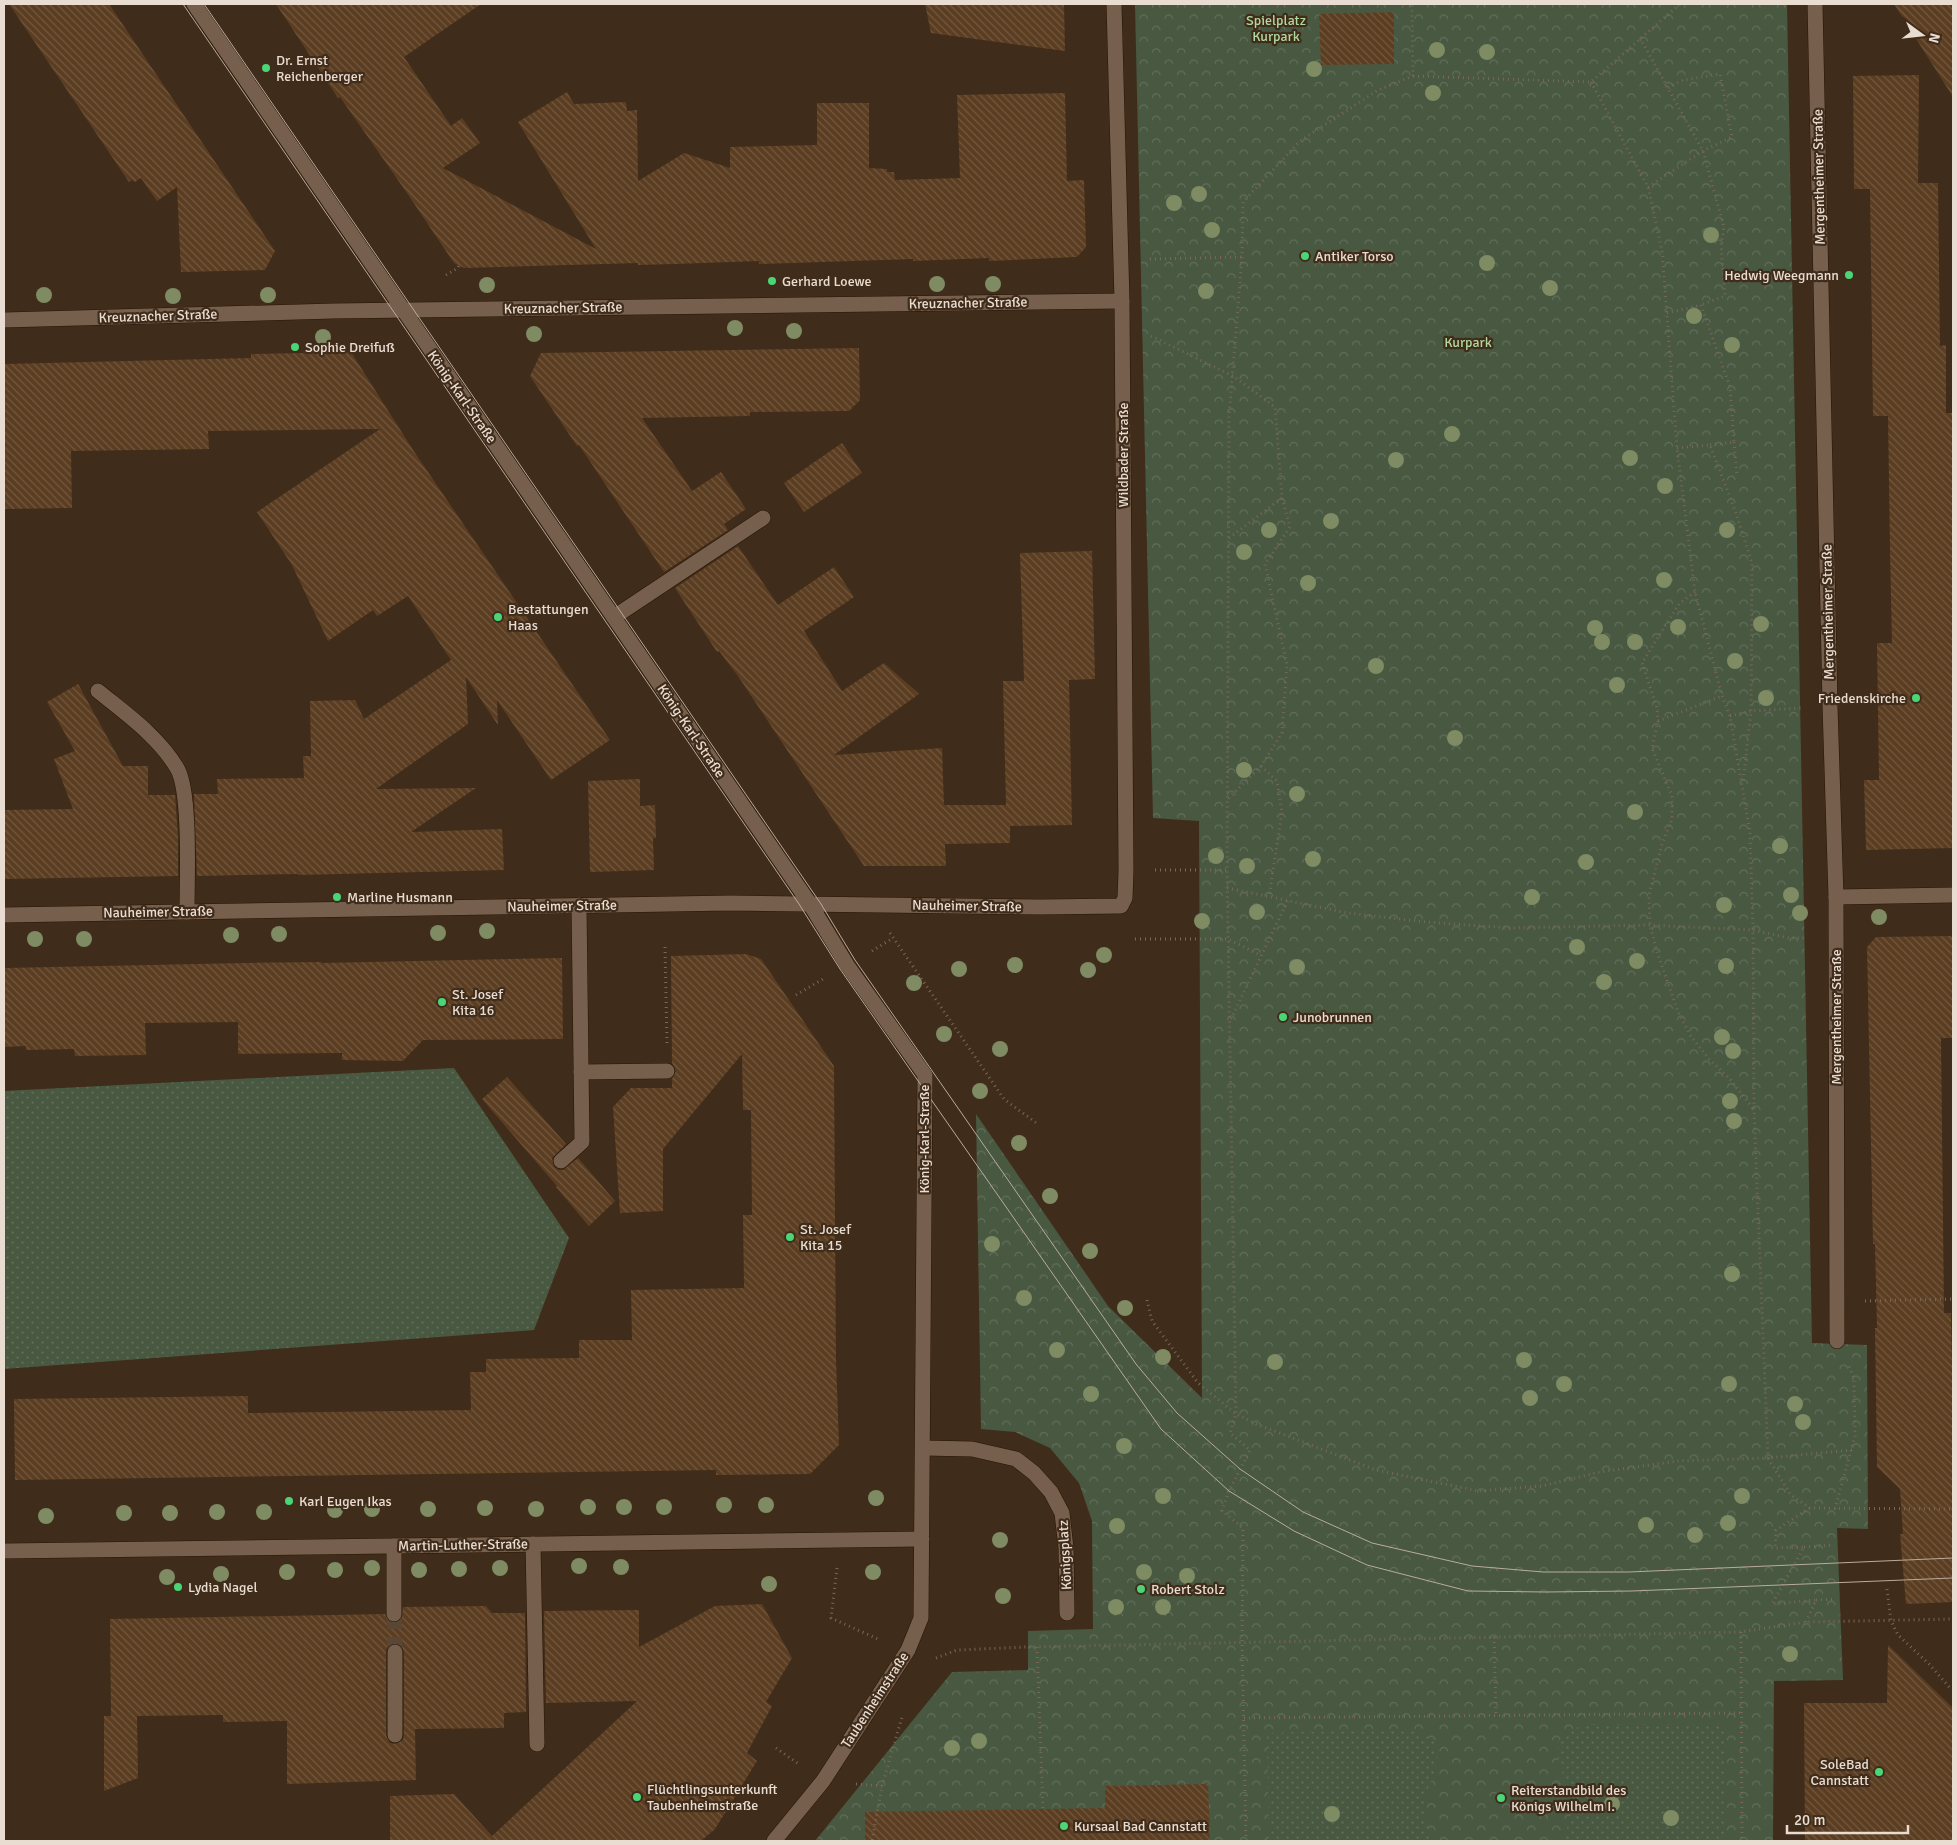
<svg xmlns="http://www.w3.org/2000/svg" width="1957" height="1845" viewBox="0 0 1957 1845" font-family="Signika,sans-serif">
	<defs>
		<pattern id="park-crowns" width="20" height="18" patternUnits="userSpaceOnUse" patternTransform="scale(1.25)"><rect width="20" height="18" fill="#485841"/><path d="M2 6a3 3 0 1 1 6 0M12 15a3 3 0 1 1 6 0" fill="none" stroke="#626f5b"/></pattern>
		<pattern id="garden-dots" width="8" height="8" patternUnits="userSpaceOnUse" patternTransform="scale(1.25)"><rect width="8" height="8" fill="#485841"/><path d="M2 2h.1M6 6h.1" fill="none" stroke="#626f5b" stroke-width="1.8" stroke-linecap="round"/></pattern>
		<pattern id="building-back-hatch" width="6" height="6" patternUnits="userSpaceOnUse" patternTransform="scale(1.25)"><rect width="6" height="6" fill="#5b3d21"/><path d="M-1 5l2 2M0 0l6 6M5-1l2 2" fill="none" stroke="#735840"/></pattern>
	</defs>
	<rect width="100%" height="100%" fill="#402c1a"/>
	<path fill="url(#park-crowns)" d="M1135,4h652l25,1339 55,2 1,184 -31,-1 6,152 -69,1 -1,160h-958l137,-169 76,-2v-39l65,-2 -1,-108 -13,-38 -29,-35 -35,-16 -34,-3 -5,-315 132,192 94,92 -3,-577 -46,-3z"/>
	<g fill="url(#garden-dots)">
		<path d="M454,1068l115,170 -35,92 -530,39v-278z"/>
		<path d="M1725,1724l1,117h-165l8,-17 3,-18 -5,-23 -6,-13 -4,-17 4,-16 13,-9 17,-3z"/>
		<path d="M1402,1729l19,4 14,8c2,11 4,20 0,32 -2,6 -6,11 -8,18 -5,16 -1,35 6,50h-164l-2,-108z"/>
	</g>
	<g fill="url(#building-back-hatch)" fill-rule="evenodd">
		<path d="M9,4h100l166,247 -10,19 -84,2 -4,-85 -20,14 -16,-23 -6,4 -3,-2 -3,2z"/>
		<path d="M276,4h205l-77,53 47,69 11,-8 18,25 -37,25 153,81 -78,-127 49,-30 7,12 52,-2 1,9 10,-1 1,71 46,-28 46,15v-21l87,-2v-42h52v65l18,1v3h7l1,8 65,-2 -3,-83 108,-2 2,88 17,-1 2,67 -9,10 -88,4v-3l-76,3v-2l-154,5v-3l-84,3 -37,1v-2l-174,5 -10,-5 -47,-70 -67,-96 -2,1z"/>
		<path d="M925,4h139l1,47 -134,-18z"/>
		<path d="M1894,4h59v93z"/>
		<path d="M1394,12v52l-73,1 -2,-51z"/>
		<path d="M1919,75l-1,108h20l2,163 6,-1v68h6l1,435 -87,2 -2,-70h15l-2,-137h15l-2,-94 -2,-133h-15l-3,-227h-16l-1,-113z"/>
		<path d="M859,348l1,52 -11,11 -99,1v4l-108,2 50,73 29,-19 25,37 -22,15 4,6 -64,42 -85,-127 -2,1 -47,-70 11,-23z"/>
		<path d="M351,352l62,98 197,290 -59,40 -54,-80 1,25 -32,-48 2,47 -92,65 100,-1 -65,44 91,-3 2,41 -206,5v-1l-101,2 -3,-82h24l-1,-15 87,-1 -1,-22h8l-1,-55 45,-1 9,19 87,-59 -43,-64 -31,20 -4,-6 -45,31 -36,-76 -35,-53 123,-83 -172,2 1,18 -138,2 1,57 -68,1v-145l247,-6v-4z"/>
		<path d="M842,443l20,30 -58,39 -20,-29z"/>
		<path d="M738,546l40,59 56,-38 20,30 -50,34 38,60 42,-28 35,31 -85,61 108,-7 2,57h62l-3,-124h21l-4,-128 72,-2 3,128 -26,1 3,145 -62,1v17l-65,1 1,22h-82l-126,-190 -19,-25 -2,1 -42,-64z"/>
		<path d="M78,684l45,82h25v29h27l3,42v39l-174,3v-69l69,-1 -19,-50 21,-8 -28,-49z"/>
		<path d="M640,779v27l15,-1 1,33h-3l1,32 -64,2 -2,-91z"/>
		<path d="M1953,936v102h-12l3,275h7l2,108v181l-47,2 -6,-70h3l-3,-45 -23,-22 -2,-139h2l-2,-84h-2l-6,-297 9,-10z"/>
		<path d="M746,954l15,5 73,107 2,293 3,86 -29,29 -94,1v-5l-701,10 -1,-81 234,-3v17l223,-3 -1,-38h16v-13l93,-1v-18h53l-1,-50 113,-2 -1,-73h9l-1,-105h-8l-1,-56 -79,95v62l-43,2 -7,-106 18,-19h41v-9l4,-8 -4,-8 -1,-107z"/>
		<path d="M562,958l1,81 -140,1 -20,21 -61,-1v-7l-104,1v-32l-93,1 1,32 -71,1 -1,-7 -48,1v-4l-22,1v-79l240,-5 77,-1v1z"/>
		<path d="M507,1077l59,67 -14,14 2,9 5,3h4l15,-12 37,43 -26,25 -33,-39 1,-1 -75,-87z"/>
		<path d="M762,1604l30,54 -26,44 6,4 -25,47 10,8 -42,68 -14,12h-311v-45l64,-2 38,42 145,-135 -91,2 -2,-92 95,-1v37l76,-41z"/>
		<path d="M486,1606l6,7h33l1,99 -22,1v15l-89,1 1,51 -129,4v-63l-64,1v-7l-86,1 1,62 -34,13v-75h7l-1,-97 275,-5 4,8 5,1 8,-5 1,-11zM395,1643l5,1 4,8v83l-1,5 -8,4 -5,-1 -4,-8v-83l1,-5z"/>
		<path d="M1888,1645l65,63v133h-148l-1,-138h83z"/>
		<path d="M1208,1784l2,57h-345v-29l240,-4v-22z"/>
	</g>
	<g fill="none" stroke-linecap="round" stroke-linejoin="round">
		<path stroke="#594635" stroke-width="15" stroke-dasharray="15 8" stroke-linecap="butt" d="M394,1614l1,38"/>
		<g stroke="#261403" stroke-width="16">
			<g id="minor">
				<path d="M194,4l616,900 37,61 78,110 -4,543 -13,32 -85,131 -49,60"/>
				<path d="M1815,4l15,702 6,191 1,444"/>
				<path d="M4,320l330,-9 788,-10"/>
				<path d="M614,617l149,-99"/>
				<path d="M98,691c28,23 60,45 79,77 14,23 10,113 10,144"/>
				<path d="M1836,897l117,-2"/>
				<path d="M4,915l727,-12 310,4 80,-1 4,-8 1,-27 -4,-570 -8,-297"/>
				<path d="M581,1072l86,-1"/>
				<path d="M561,1161l21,-19 -3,-237"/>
				<path d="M923,1448l49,1 44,10 18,14 17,19 11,21 4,35 1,65"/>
				<path d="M533,1544l4,200"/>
				<path d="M4,1551l918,-12"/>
				<path d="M394,1614v-68"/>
				<path d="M395,1652v83"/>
			</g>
		</g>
		<g stroke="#796858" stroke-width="3" stroke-dasharray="1 4" stroke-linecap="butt">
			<path d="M1640,38l63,113 21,76 -3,18 4,51 -24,9"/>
			<path d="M1413,76l178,6 89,-78"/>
			<path d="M1648,187l55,-36 29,-14 -12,-63 -37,6 -15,8"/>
			<path d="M1150,259l92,-2"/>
			<path d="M446,275l12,-7 1,-3"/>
			<path d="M1667,313l34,-8 29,82 4,55 -24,3"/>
			<path d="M1151,336l82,40 42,31 7,91 8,29 -25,37 22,101 -5,68 -21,33 -34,34"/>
			<path d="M1734,442l3,33"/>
			<path d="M1677,448l33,-3 26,68 16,50 -1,148 -8,71"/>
			<path d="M1229,538l53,-40"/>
			<path d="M1695,592l-16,12 -37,59 15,45 1,13 -6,27 20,48v23l-10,25 -13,51 1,30 7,27 20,57 13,26 19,24 21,20 24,31"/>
			<path d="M1730,716l21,-5 50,-3"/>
			<path d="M1658,721l64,-25"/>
			<path d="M1261,766l16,15 5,31 -13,85"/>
			<path d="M1155,870h72"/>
			<path d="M1227,888l121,25 78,9 84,6 140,-3 103,5 36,8h18"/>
			<path d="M890,933l114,166 35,26"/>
			<path d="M1135,939h93l32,16"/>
			<path d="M665,947l2,97"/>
			<path d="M872,951l21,-13"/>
			<path d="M796,995l27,-16"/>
			<path d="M1231,1019l57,-119"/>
			<path d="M1147,1300l5,21 46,62 38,31 20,10 120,46 103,21 63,-5 58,-14 78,-11 90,-3 -14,-348 -1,-180 -3,-98 -20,-116 -8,-20 -27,-104 -18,-144 -15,-197 -14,-64 -57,-105"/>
			<path d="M1865,1301l88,-2"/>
			<path d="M1852,1450l-84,8 23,37 19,13 143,1"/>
			<path d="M1835,1509l20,-73 -1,-58 -5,-12"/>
			<path d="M1804,1547l29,-2"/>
			<path d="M837,1568l-6,50 49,22"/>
			<path d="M1887,1589l4,32 7,14 31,29 21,24h3"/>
			<path d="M1816,1600l20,-1"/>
			<path d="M1806,1622l10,-22 -44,4 32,-57 -29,1 1,-18 34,-22"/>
			<path d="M1741,1632l1,209"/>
			<path d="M1494,1637l2,79"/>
			<path d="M1037,1647l6,162"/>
			<path d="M936,1658l21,-8 70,-3 714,-15 65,-10 147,-3"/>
			<path d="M1244,1718l497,-5"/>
			<path d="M776,1748l24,17"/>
			<path d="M856,1784l26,2 -10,55"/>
			<path d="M882,1786l20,-69"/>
			<path d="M1246,1841l-4,-199 1,-114 -21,-17 7,-20 21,-41 -20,-17 6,-19 -9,-544 2,-453 13,-160 1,-55 57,-61 78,-51 35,-14 -1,-72"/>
		</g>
		<use href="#minor" stroke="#765f4c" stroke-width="15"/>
		<g stroke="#baab9e" stroke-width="1">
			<path d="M183,4l616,900 41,65 321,460 68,62 65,40 73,34 101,26 78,1 86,-1 321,-13"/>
			<path d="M204,4l617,900 34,56 281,404 41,49 63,56 63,43 69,31 100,23 71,6h86l324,-14"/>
		</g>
	</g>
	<g fill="#7e8b63">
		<circle cx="1437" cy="50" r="8"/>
		<circle cx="1487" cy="52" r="8"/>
		<circle cx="1314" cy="69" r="8"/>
		<circle cx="1433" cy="93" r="8"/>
		<circle cx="1199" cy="194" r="8"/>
		<circle cx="1174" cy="203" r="8"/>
		<circle cx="1212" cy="230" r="8"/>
		<circle cx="1711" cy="235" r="8"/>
		<circle cx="1487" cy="263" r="8"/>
		<circle cx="937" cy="284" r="8"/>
		<circle cx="993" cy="284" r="8"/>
		<circle cx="487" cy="285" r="8"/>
		<circle cx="1550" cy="288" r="8"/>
		<circle cx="1206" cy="291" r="8"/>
		<circle cx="44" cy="295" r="8"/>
		<circle cx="268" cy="295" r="8"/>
		<circle cx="173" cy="296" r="8"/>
		<circle cx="1694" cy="316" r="8"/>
		<circle cx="735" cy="328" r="8"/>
		<circle cx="794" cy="331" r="8"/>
		<circle cx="534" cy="334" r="8"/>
		<circle cx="323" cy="337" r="8"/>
		<circle cx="1732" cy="345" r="8"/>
		<circle cx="1452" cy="434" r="8"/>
		<circle cx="1630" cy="458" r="8"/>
		<circle cx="1396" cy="460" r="8"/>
		<circle cx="1665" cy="486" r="8"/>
		<circle cx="1331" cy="521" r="8"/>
		<circle cx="1269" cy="530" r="8"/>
		<circle cx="1727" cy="530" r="8"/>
		<circle cx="1244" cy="552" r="8"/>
		<circle cx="1664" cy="580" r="8"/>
		<circle cx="1308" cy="583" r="8"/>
		<circle cx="1761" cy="624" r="8"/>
		<circle cx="1678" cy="627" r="8"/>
		<circle cx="1595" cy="628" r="8"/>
		<circle cx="1602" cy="642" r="8"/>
		<circle cx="1635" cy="642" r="8"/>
		<circle cx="1735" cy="661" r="8"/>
		<circle cx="1376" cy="666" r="8"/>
		<circle cx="1617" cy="685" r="8"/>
		<circle cx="1766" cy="698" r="8"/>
		<circle cx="1455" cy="738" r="8"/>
		<circle cx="1244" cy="770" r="8"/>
		<circle cx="1297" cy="794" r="8"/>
		<circle cx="1635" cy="812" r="8"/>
		<circle cx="1780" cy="846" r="8"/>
		<circle cx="1216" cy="856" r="8"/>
		<circle cx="1313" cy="859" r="8"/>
		<circle cx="1586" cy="862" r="8"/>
		<circle cx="1247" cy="866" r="8"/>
		<circle cx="1791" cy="895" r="8"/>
		<circle cx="1532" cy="897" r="8"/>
		<circle cx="1724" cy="905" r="8"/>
		<circle cx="1257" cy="912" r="8"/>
		<circle cx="1800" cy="913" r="8"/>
		<circle cx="1879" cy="917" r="8"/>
		<circle cx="1202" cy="921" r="8"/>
		<circle cx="487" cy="931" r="8"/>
		<circle cx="438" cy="933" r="8"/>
		<circle cx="279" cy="934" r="8"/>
		<circle cx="231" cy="935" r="8"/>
		<circle cx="35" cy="939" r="8"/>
		<circle cx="84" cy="939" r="8"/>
		<circle cx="1577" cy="947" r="8"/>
		<circle cx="1104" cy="955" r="8"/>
		<circle cx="1637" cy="961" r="8"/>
		<circle cx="1015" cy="965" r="8"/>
		<circle cx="1726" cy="966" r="8"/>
		<circle cx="1297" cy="967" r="8"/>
		<circle cx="959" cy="969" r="8"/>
		<circle cx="1088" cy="970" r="8"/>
		<circle cx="1604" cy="982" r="8"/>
		<circle cx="914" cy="983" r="8"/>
		<circle cx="944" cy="1034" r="8"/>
		<circle cx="1722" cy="1037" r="8"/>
		<circle cx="1000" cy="1049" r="8"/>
		<circle cx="1733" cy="1051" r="8"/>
		<circle cx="980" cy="1091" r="8"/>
		<circle cx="1730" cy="1101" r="8"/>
		<circle cx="1734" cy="1121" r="8"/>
		<circle cx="1019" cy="1143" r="8"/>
		<circle cx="1050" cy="1196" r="8"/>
		<circle cx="992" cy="1244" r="8"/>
		<circle cx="1090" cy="1251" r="8"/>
		<circle cx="1732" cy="1274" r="8"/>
		<circle cx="1024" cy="1298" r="8"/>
		<circle cx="1125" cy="1308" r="8"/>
		<circle cx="1057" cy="1350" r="8"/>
		<circle cx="1163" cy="1357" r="8"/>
		<circle cx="1524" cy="1360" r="8"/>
		<circle cx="1275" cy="1362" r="8"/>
		<circle cx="1564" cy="1384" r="8"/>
		<circle cx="1729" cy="1384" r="8"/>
		<circle cx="1091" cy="1394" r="8"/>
		<circle cx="1530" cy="1398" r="8"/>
		<circle cx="1795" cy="1404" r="8"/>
		<circle cx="1803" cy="1422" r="8"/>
		<circle cx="1124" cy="1446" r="8"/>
		<circle cx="1163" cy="1496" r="8"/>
		<circle cx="1742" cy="1496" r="8"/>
		<circle cx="876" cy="1498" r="8"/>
		<circle cx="724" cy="1505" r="8"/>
		<circle cx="766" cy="1505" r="8"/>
		<circle cx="588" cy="1507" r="8"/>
		<circle cx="624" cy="1507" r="8"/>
		<circle cx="664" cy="1507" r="8"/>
		<circle cx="485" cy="1508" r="8"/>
		<circle cx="372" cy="1509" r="8"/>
		<circle cx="428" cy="1509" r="8"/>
		<circle cx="536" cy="1509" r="8"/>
		<circle cx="335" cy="1510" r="8"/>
		<circle cx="217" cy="1512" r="8"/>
		<circle cx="264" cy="1512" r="8"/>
		<circle cx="124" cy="1513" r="8"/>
		<circle cx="170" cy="1513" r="8"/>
		<circle cx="46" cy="1516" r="8"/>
		<circle cx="1728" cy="1523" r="8"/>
		<circle cx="1646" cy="1525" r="8"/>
		<circle cx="1117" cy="1526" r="8"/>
		<circle cx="1695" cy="1535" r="8"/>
		<circle cx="1000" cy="1540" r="8"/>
		<circle cx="579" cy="1566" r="8"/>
		<circle cx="621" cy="1567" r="8"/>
		<circle cx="372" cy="1568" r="8"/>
		<circle cx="500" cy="1568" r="8"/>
		<circle cx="459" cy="1569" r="8"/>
		<circle cx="335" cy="1570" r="8"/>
		<circle cx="419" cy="1570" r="8"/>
		<circle cx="287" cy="1572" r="8"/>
		<circle cx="873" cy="1572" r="8"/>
		<circle cx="1144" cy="1572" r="8"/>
		<circle cx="221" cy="1574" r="8"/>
		<circle cx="1187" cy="1576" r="8"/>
		<circle cx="167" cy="1577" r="8"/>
		<circle cx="769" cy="1584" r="8"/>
		<circle cx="1003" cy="1596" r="8"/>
		<circle cx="1116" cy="1607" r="8"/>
		<circle cx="1163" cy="1607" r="8"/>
		<circle cx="1790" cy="1654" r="8"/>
		<circle cx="979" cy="1741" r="8"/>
		<circle cx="952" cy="1748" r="8"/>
		<circle cx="1612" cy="1804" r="8"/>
		<circle cx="1332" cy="1814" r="8"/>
		<circle cx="1671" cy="1818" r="8"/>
	</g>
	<g fill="#4ad677" stroke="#402c1a" stroke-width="2">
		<circle cx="266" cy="68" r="5"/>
		<circle cx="1305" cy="256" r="5"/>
		<circle cx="1849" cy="275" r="5"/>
		<circle cx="772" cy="281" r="5"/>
		<circle cx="295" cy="347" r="5"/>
		<circle cx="498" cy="617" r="5"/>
		<circle cx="1916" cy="698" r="5"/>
		<circle cx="337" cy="897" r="5"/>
		<circle cx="442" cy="1002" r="5"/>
		<circle cx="1283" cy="1017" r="5"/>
		<circle cx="790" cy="1237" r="5"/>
		<circle cx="289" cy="1501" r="5"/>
		<circle cx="178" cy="1587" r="5"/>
		<circle cx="1141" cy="1589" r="5"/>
		<circle cx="1879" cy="1772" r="5"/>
		<circle cx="637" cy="1797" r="5"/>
		<circle cx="1501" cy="1798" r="5"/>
		<circle cx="1064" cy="1826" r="5"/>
	</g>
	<g text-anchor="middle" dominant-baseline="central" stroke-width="4.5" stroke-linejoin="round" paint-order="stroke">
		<g font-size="14" fill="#b0d99f" stroke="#402c1a">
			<text x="1276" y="20">Spielplatz<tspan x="1276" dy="16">Kurpark</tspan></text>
			<text x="1468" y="342">Kurpark</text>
		</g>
		<g font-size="14" fill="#e9dcd1" stroke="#402c1a" text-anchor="start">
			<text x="276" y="60">Dr. Ernst<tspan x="276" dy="16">Reichenberger</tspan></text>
			<text x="1315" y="256">Antiker Torso</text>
			<text x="1839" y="275" text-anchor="end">Hedwig Weegmann</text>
			<text x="782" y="281">Gerhard Loewe</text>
			<text x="305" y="347">Sophie Dreifuß</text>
			<text x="508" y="609">Bestattungen<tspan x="508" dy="16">Haas</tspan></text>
			<text x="1906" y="698" text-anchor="end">Friedenskirche</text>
			<text x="347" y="897">Marline Husmann</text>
			<text x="452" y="994">St. Josef<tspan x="452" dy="16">Kita 16</tspan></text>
			<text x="1293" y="1017">Junobrunnen</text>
			<text x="800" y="1229">St. Josef<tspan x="800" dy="16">Kita 15</tspan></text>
			<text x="299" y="1501">Karl Eugen Ikas</text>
			<text x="188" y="1587">Lydia Nagel</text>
			<text x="1151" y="1589">Robert Stolz</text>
			<text x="1869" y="1764" text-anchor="end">SoleBad<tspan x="1869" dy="16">Cannstatt</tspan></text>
			<text x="647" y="1789">Flüchtlingsunterkunft<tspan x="647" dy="16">Taubenheimstraße</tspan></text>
			<text x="1511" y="1790">Reiterstandbild des<tspan x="1511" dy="16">Königs Wilhelm I.</tspan></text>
			<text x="1074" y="1826">Kursaal Bad Cannstatt</text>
		</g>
		<g font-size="14" fill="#e9dcd1" stroke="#402c1a">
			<text transform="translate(1819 177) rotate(-91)">Mergentheimer Straße</text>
			<text transform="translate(968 303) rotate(-1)">Kreuznacher Straße</text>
			<text transform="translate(563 308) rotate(-1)">Kreuznacher Straße</text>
			<text transform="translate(158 316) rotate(-2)">Kreuznacher Straße</text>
			<text transform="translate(462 397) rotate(55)">König-Karl-Straße</text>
			<text transform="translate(1123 455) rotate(-90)">Wildbader Straße</text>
			<text transform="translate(1828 612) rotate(-91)">Mergentheimer Straße</text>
			<text transform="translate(691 731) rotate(56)">König-Karl-Straße</text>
			<text transform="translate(562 906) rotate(-1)">Nauheimer Straße</text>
			<text transform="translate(967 906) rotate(1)">Nauheimer Straße</text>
			<text transform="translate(158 912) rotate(-1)">Nauheimer Straße</text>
			<text transform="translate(1836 1017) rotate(-90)">Mergentheimer Straße</text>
			<text transform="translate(924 1139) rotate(-90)">König-Karl-Straße</text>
			<text transform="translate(463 1545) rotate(-1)">Martin-Luther-Straße</text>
			<text transform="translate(1065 1555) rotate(-93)">Königsplatz</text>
			<text transform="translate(875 1700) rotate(-57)">Taubenheimstraße</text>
		</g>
	</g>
	<rect width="1957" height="1845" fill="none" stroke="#e9dcd1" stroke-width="10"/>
	<g transform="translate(1922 35) rotate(105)" stroke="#402c1a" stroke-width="4" paint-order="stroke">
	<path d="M0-4L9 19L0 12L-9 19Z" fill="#e9dcd1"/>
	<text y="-8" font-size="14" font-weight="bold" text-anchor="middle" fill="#e9dcd1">N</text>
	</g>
	<path d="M1787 1825v8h121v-8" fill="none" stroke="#e9dcd1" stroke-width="2.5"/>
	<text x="1794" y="1825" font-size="15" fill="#e9dcd1" stroke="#402c1a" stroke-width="4" paint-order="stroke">20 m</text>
</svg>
